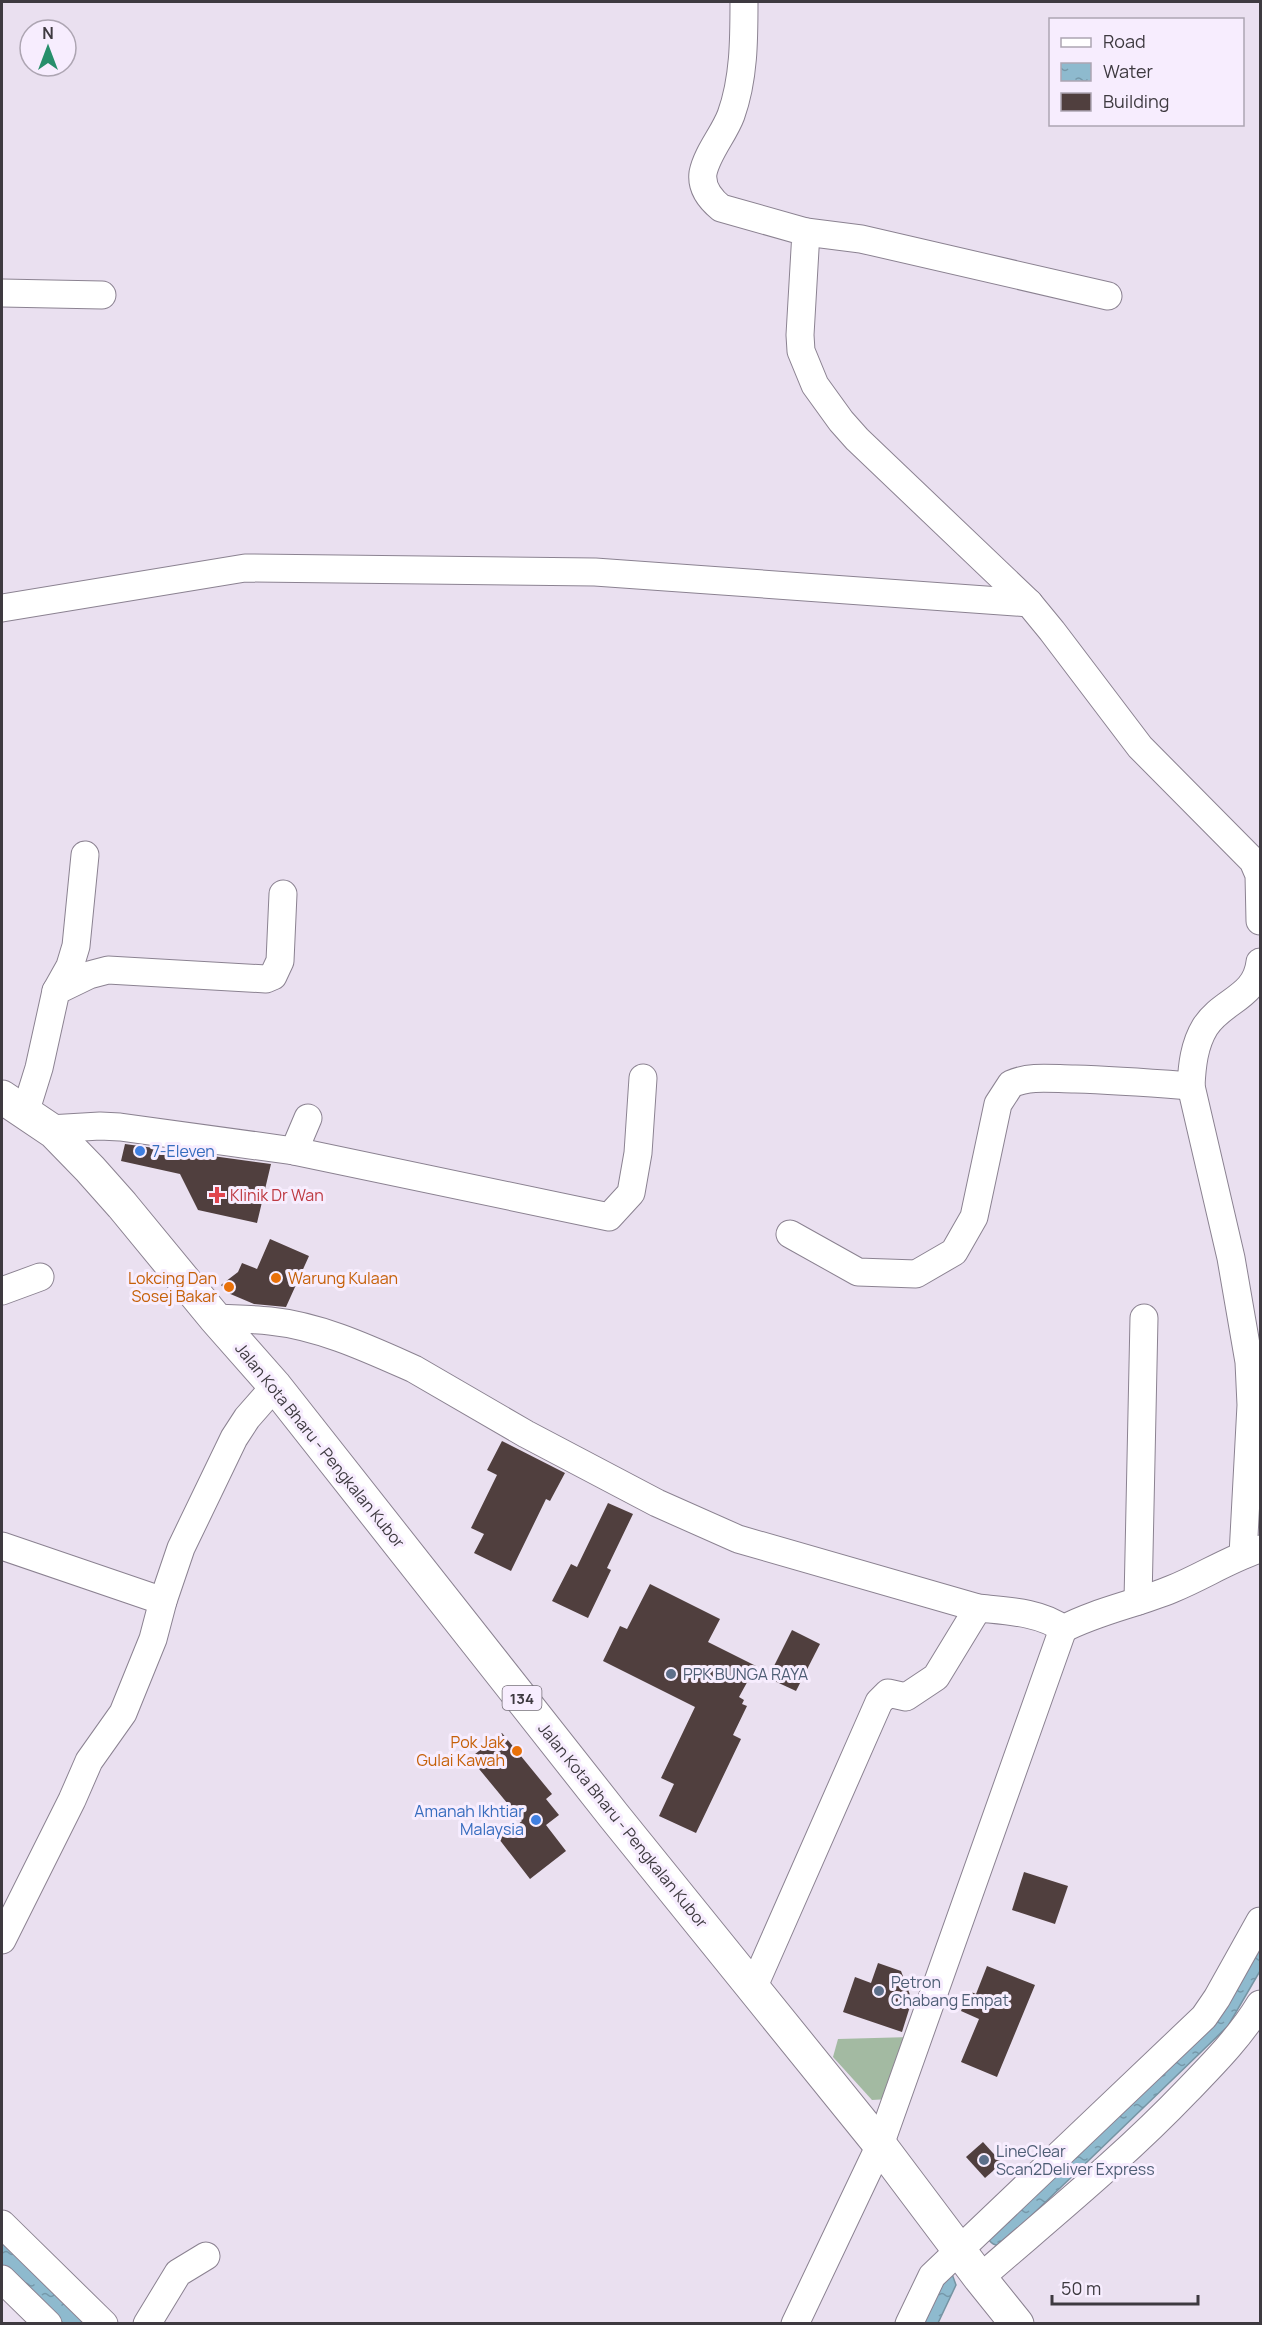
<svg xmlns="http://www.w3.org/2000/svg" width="1262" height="2325" viewBox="0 0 1262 2325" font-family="Manrope,sans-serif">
	<defs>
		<pattern id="water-ripples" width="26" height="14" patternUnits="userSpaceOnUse" patternTransform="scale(1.5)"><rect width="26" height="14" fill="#8ebace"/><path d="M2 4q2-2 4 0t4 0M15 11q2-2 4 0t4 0" fill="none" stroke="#7598a9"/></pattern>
	</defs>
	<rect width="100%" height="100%" fill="#eae0f0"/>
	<path fill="#a3baa2" d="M911,2037l-22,62 -17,1 -39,-43 5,-18z"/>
	<g fill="url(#water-ripples)" stroke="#7694a3" stroke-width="1.5">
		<path d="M1260,1945v26l-32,55 -227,219c-5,1 -9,-1 -12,-5z"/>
		<path d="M2,2241l87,82h-26l-61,-58z"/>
		<path d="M952,2274l4,11 -18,38 -21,1 23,-49z"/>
	</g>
	<g fill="#503f3e">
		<path d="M125,1144l146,20 -14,59 -59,-13 -18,-36 -59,-13z"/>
		<path d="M270,1239l39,17 -23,51 -32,-3 -26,-11 -7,-8 17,-13 4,-9 15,6z"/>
		<path d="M502,1441l63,32 -15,28 -4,-2 -35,72 -37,-18 10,-19 -13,-6 26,-53 -10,-5z"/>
		<path d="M608,1503l25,11 -26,54 4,2 -23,48 -36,-17 19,-37 6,3z"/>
		<path d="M650,1584l70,35 -12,23 48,24 -17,31 5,3 -2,4 5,2 -14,29 8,4 -45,94 -37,-17 15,-32 -13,-6 34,-71 -92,-46 17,-35 7,3z"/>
		<path d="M792,1630l28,14 -24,47 -28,-13z"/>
		<path d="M502,1733l50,61 -6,5 13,16 -13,10 20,26 -36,28 -31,-40 23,-18 -52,-63z"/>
		<path d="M1024,1872l44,14 -13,38 -43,-14z"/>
		<path d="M878,1963l23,8 11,29 -10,32 -59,-20 12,-35 16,6z"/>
		<path d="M987,1966l48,19 -38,92 -36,-15 18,-43 -18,-8 8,-20 7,3z"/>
		<path d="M983,2142l19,21 -17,15 -19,-21z"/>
	</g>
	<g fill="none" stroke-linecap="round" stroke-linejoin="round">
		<g stroke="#8b8291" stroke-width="29">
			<g id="minor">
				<path d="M744,2c0,37 0,77 -13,113 -7,19 -24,38 -28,58 -2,15 7,26 18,35l85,24 -6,103 1,16 14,34 26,36 16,18 172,164 23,28 88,116 113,114 6,14 1,46"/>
				<path d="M806,232l55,7 247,57"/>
				<path d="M2,293l100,2"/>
				<path d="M2,608l243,-40 350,4 434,31"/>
				<path d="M56,991l14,-25 6,-20 9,-91"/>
				<path d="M25,1113l14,-45 17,-77 33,-16 19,-5 158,9 7,-3 7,-15 3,-67"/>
				<path d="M49,1129l51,-3 20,1 174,24 315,66 22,-24 7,-40 5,-75"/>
				<path d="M294,1151l14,-33"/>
				<path d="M790,1234l68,38 58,2 38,-22 20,-35 24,-113 13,-20c20,-9 42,-5 64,-5 39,1 77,4 116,7"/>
				<path d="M2,1291l38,-14"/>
				<path d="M215,1318c18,1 37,1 55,3 50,5 99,28 144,48l112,65 131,69 81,36 240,69c28,3 63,4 85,21 34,-18 73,-25 109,-40 30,-12 57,-30 88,-40"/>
				<path d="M2,1546l161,55"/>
				<path d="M1243,1555l8,-150 -2,-43 -18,-104 -40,-172c1,-20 3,-41 14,-59 17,-27 51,-29 55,-65"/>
				<path d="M1138,1601l6,-283"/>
				<path d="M2,1940l70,-140 17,-39 34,-48 30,-74 10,-38 18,-53 53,-110 13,-20 28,-32"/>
				<path d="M754,1986l125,-284 9,-9 18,4 30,-20 42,-69"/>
				<path d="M2,2224l102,100"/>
				<path d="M980,2278c70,-61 143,-120 207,-187 27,-28 53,-54 73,-87"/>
				<path d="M2,2279l46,45"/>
				<path d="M147,2324l31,-51 28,-17"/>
				<path d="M795,2324l85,-179 183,-516"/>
				<path d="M909,2324l23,-48 272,-259 13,-19 43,-77"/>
			</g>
		</g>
		<g stroke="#8b8291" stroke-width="35">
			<path id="major" d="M2,1097l52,35 36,37 32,36 93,113 60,68 339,430 266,329 100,133 37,46"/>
		</g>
		<use href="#minor" stroke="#fff" stroke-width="27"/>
		<use href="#major" stroke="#fff" stroke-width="33"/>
	</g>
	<g fill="#3f7fe0" stroke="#f7edfe" stroke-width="2">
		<circle cx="140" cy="1151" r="6"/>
		<circle cx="536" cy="1820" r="6"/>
	</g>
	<path fill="#e0444e" stroke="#f7edfe" stroke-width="2" d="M214 1186h6v6h6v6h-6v6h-6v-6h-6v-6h6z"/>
	<g fill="#e8710a" stroke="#f7edfe" stroke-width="2">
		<circle cx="276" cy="1278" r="6"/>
		<circle cx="229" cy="1287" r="6"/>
		<circle cx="517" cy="1751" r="6"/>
	</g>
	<g fill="#5c6f8a" stroke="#f7edfe" stroke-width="2">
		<circle cx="671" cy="1674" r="6"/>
		<circle cx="879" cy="1991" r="6"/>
		<circle cx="984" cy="2160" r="6"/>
	</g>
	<g text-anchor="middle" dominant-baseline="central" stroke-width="6" stroke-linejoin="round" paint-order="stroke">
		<rect fill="#f7edfe" stroke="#767079" stroke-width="1.5" x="502.5" y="1686" width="39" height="24" rx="4.5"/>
		<g font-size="15" font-weight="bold" fill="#3e3a40">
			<text x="522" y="1698">134</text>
		</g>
		<g font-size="16" fill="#366cbe" stroke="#f7edfe" text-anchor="start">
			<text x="152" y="1151">7-Eleven</text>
			<text x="524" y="1811" text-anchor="end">Amanah Ikhtiar<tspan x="524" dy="18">Malaysia</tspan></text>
		</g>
		<g font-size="16" fill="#be3a42" stroke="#f7edfe" text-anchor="start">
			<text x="230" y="1195">Klinik Dr Wan</text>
		</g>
		<g font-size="16" fill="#c56008" stroke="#f7edfe" text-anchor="end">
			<text x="217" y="1278">Lokcing Dan<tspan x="217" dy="18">Sosej Bakar</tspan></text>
			<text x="288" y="1278" text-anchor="start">Warung Kulaan</text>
			<text x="505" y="1742">Pok Jak<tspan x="505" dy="18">Gulai Kawah</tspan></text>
		</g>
		<g font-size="16" fill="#3e3a40" stroke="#f7edfe">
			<text transform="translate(320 1445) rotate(51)">Jalan Kota Bharu - Pengkalan Kubor</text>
			<text transform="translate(623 1825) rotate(51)">Jalan Kota Bharu - Pengkalan Kubor</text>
		</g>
		<g font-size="16" fill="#4e5e75" stroke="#f7edfe" text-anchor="start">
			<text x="683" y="1674">PPK BUNGA RAYA</text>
			<text x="891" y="1982">Petron<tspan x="891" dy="18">Chabang Empat</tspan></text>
			<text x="996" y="2151">LineClear<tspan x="996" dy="18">Scan2Deliver Express</tspan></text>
		</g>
	</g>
	<rect width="1262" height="2325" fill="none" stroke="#3e3a40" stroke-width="6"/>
	<rect x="1049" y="18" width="195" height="108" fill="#f7edfe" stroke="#ada5b2" stroke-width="1.5"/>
	<rect x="1061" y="38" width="30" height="9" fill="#ffffff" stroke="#ada5b2" stroke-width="1.5"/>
	<text x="1103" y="48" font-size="18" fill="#3e3a40">Road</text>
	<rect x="1061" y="63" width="30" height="18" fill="url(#water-ripples)" stroke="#ada5b2" stroke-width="1.5"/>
	<text x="1103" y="78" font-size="18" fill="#3e3a40">Water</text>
	<rect x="1061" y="93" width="30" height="18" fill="#503f3e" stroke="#ada5b2" stroke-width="1.5"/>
	<text x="1103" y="108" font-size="18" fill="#3e3a40">Building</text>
	<g transform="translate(48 48)"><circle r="28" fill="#f7edfe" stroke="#ada5b2" stroke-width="1.5"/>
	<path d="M0-4.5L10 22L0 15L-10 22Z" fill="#278f6b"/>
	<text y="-9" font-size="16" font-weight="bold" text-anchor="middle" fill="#3e3a40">N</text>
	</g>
	<path d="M1052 2295v9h146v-9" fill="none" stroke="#3e3a40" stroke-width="3"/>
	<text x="1061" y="2295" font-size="18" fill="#3e3a40" stroke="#f7edfe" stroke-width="4.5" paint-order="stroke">50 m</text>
</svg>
